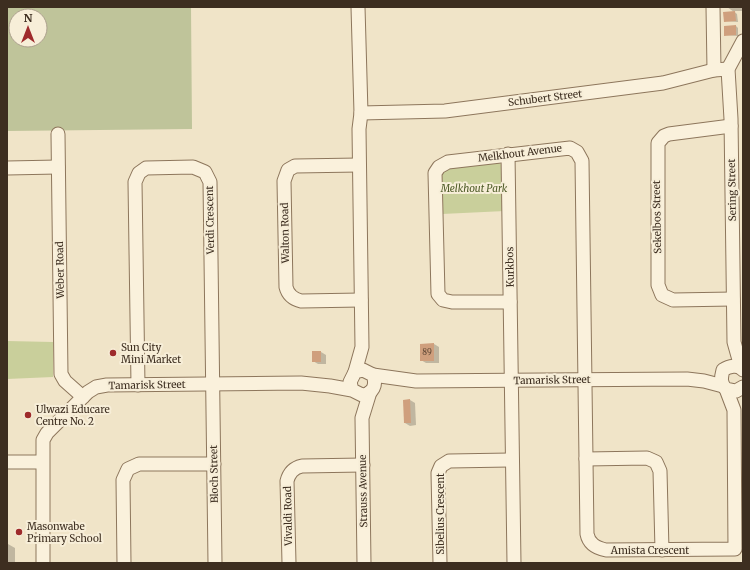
<svg xmlns="http://www.w3.org/2000/svg" width="750" height="570" viewBox="0 0 750 570" font-family="Merriweather,serif">
	<rect width="100%" height="100%" fill="#f0e4c8"/>
	<g fill="#c9cf9b">
		<path d="M498,162l6,5 1,44 -63,3 -4,-36 6,-11z"/>
		<path d="M7,341l46,1v35l-46,2z"/>
	</g>
	<path fill="#bfc49a" fill-rule="evenodd" d="M7,7h184l1,122 -185,2zM16,16h24v24h-24z"/>
	<g fill="#0003">
		<path d="M727,7h16v4h-10l4,3 1,8 -13,-1 9,-9z"/>
		<path d="M736,26l2,2v8l-13,-1z"/>
		<path d="M434,344l5,3v16h-13l-5,-3v-15z"/>
		<path d="M321,352l5,3v9h-8l-5,-3z"/>
		<path d="M410,400l5,3 1,22 -6,1 -5,-3z"/>
		<path d="M7,530l1,14 7,4v15h-8z"/>
	</g>
	<g fill="#cf9f7d">
		<path d="M735,11l1,10 -12,1 -1,-10z"/>
		<path d="M736,25v10l-12,1v-10z"/>
		<path d="M434,343v18h-14v-17z"/>
		<rect x="312" y="351" width="9" height="11"/>
		<path d="M410,399l1,24h-7l-1,-23z"/>
	</g>
	<g fill="none" stroke-linecap="round" stroke-linejoin="round">
		<g stroke="#8d765c" stroke-width="15">
			<g id="minor">
				<path d="M713,7l1,63"/>
				<path d="M361,113l84,-2 218,-28 51,-13 14,-1"/>
				<path d="M731,126l-62,8 -5,2 -6,7v142l4,10 11,5 60,-1"/>
				<path d="M58,134l3,240 4,7 18,16"/>
				<path d="M508,154l6,409"/>
				<path d="M359,165l-64,1 -7,4 -4,11 2,106c2,8 7,12 15,14l60,-1"/>
				<path d="M7,168l51,-1"/>
				<path d="M510,302h-58l-9,-2 -5,-6 -3,-121 4,-6 9,-5 122,-14 7,4 5,9 5,373c2,10 9,14 19,16l129,-1 -1,-139 -8,-21"/>
				<path d="M741,367l-7,-25 -3,-223 -3,-50 15,-28"/>
				<path d="M743,370c-5,-6 -14,-4 -20,0 -2,8 -3,13 3,19l10,2 7,-4"/>
				<path d="M355,372l7,-25 -3,-218 2,-16 -3,-106"/>
				<path d="M373,375l43,6 271,-2 17,2 19,5"/>
				<path d="M138,385l-3,-203 4,-9 7,-5 47,-1 12,5 5,10 5,381"/>
				<path d="M586,459l61,-1 9,4 4,9 2,79"/>
				<path d="M7,462h35"/>
				<path d="M43,563v-123l4,-7 41,-41 8,-5 11,-2 194,-2 29,3 22,4 10,5c11,-1 15,-10 11,-20l-10,-5 -8,2 -5,10 2,8"/>
				<path d="M124,563l-1,-83 5,-11 11,-5h75"/>
				<path d="M289,563l-2,-82c2,-8 6,-13 15,-15l61,-1"/>
				<path d="M364,563l-2,-145 8,-26"/>
				<path d="M440,563l-2,-90 3,-7 8,-5 63,-1"/>
			</g>
		</g>
		<use href="#minor" stroke="#faf1dc" stroke-width="13"/>
	</g>
	<g fill="#9e2a2b" stroke="#f7eed8" stroke-width="1.5">
		<circle cx="113" cy="353" r="4"/>
		<circle cx="28" cy="415" r="4"/>
		<circle cx="19" cy="532" r="4"/>
	</g>
	<g text-anchor="middle" dominant-baseline="central" stroke-width="4" stroke-linejoin="round" paint-order="stroke">
		<g font-size="8" fill="#624a37">
			<text x="427" y="352">89</text>
		</g>
		<g font-size="10" fill="#3d2e20" stroke="#f7eed8">
			<text transform="translate(545 98) rotate(-7)">Schubert Street</text>
			<text transform="translate(520 153) rotate(-7)">Melkhout Avenue</text>
			<text transform="translate(732 190) rotate(-91)">Sering Street</text>
			<text transform="translate(657 217) rotate(-91)">Sekelbos Street</text>
			<text transform="translate(210 220) rotate(-91)">Verdi Crescent</text>
			<text transform="translate(285 233) rotate(-91)">Walton Road</text>
			<text transform="translate(510 267) rotate(-91)">Kurkbos</text>
			<text transform="translate(60 270) rotate(-91)">Weber Road</text>
			<text transform="translate(552 380) rotate(-1)">Tamarisk Street</text>
			<text transform="translate(147 385) rotate(-1)">Tamarisk Street</text>
			<text transform="translate(214 474) rotate(-91)">Bloch Street</text>
			<text transform="translate(363 491) rotate(-91)">Strauss Avenue</text>
			<text transform="translate(440 514) rotate(-90)">Sibelius Crescent</text>
			<text transform="translate(288 516) rotate(-91)">Vivaldi Road</text>
			<text x="650" y="550">Amista Crescent</text>
		</g>
		<g font-size="10" font-style="italic" fill="#4d5a26" stroke="#f7eed8">
			<text x="474" y="188">Melkhout Park</text>
		</g>
		<g font-size="10" fill="#3d2e20" stroke="#f7eed8" text-anchor="start">
			<text x="121" y="347">Sun City<tspan x="121" dy="12">Mini Market</tspan></text>
			<text x="36" y="409">Ulwazi Educare<tspan x="36" dy="12">Centre No. 2</tspan></text>
			<text x="27" y="526">Masonwabe<tspan x="27" dy="12">Primary School</tspan></text>
		</g>
	</g>
	<rect width="750" height="570" fill="none" stroke="#3d2e20" stroke-width="16"/>
	<g transform="translate(28 28)"><circle r="19" fill="#f7eed8" stroke="#ada18e"/>
	<path d="M0-3L7 15L0 10L-7 15Z" fill="#9e2a2b"/>
	<text y="-6" font-size="11" font-weight="bold" text-anchor="middle" fill="#3d2e20">N</text>
	</g>
</svg>
